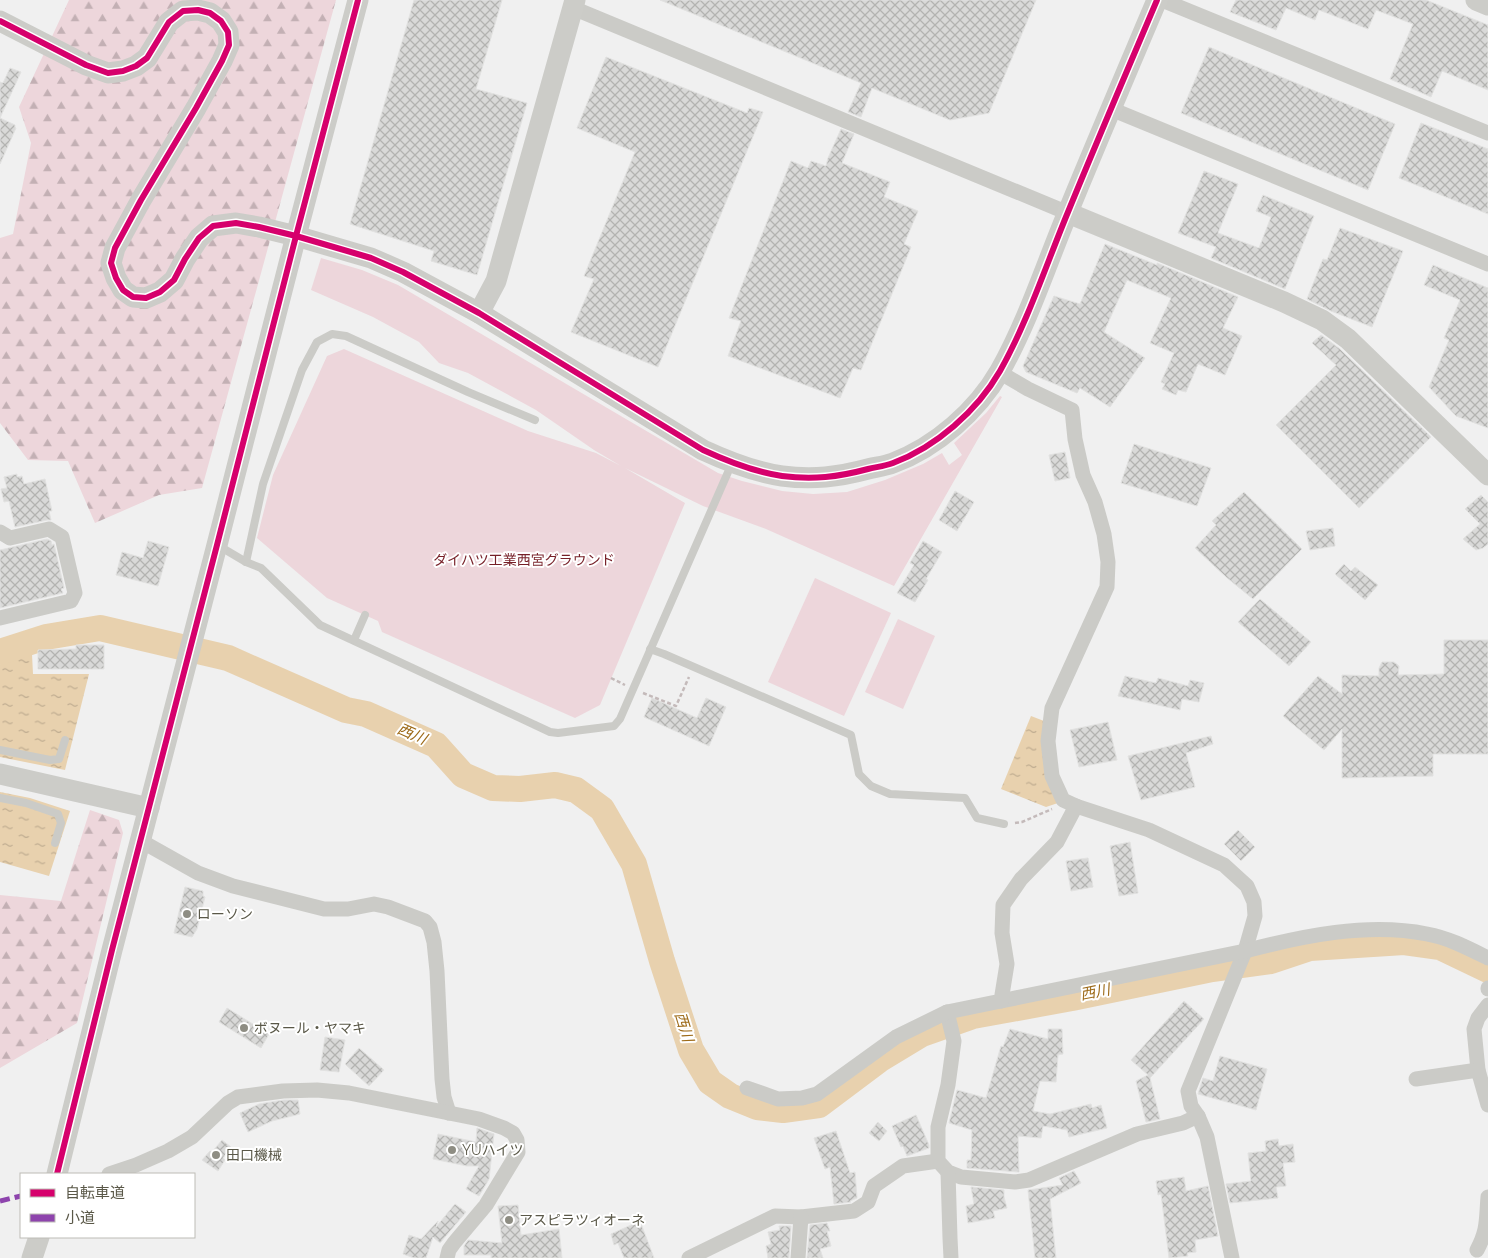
<svg xmlns="http://www.w3.org/2000/svg" width="1488" height="1258" viewBox="0 0 1488 1258" font-family="Raleway,'Noto Sans JP',sans-serif">
	<defs>
		<pattern id="forest-firs" width="22" height="20" patternUnits="userSpaceOnUse" patternTransform="scale(1.25)"><rect width="22" height="20" fill="#edd6db"/><path d="M5 1l3.5 6h-7zM16 11l3.5 6h-7z" fill="#c3b0b4"/></pattern>
		<pattern id="water-ripples" width="26" height="14" patternUnits="userSpaceOnUse" patternTransform="scale(1.25)"><rect width="26" height="14" fill="#e8d1ae"/><path d="M2 4q2-2 4 0t4 0M15 11q2-2 4 0t4 0" fill="none" stroke="#bfac90"/></pattern>
		<pattern id="building-cross-hatch" width="8" height="8" patternUnits="userSpaceOnUse" patternTransform="scale(1.25)"><rect width="8" height="8" fill="#d9d9d8"/><path d="M0 0l8 8M0 8l8-8" fill="none" stroke="#b3b3b1"/></pattern>
	</defs>
	<rect width="100%" height="100%" fill="#f0f0f0"/>
	<g fill="#edd6db">
		<path d="M321,258l41,12 36,15 320,188 24,8 40,10 31,3 34,-2 38,-12 38,-16 19,-11 7,12 13,-10 -8,-12 32,-30 14,-17 2,1 -108,189 -128,-57 -63,-23 -78,-38 60,35 -85,202 -25,13 -193,-86 -4,-11 -51,-23 -70,-60 16,-63 54,-119 17,-7 184,82 68,22 25,13 -27,-16 -58,-40 -68,-37 -29,-10 -20,-21 -46,-25 -62,-27z"/>
		<path d="M815,578l76,35 -47,103 -76,-34z"/>
		<path d="M898,619l37,17 -32,73 -38,-17z"/>
	</g>
	<g fill="url(#forest-firs)">
		<path d="M69,0h267l-134,488 -43,7 -64,28 -27,-62 -40,-1 -28,-37v-185l13,-4 18,-91 -12,-36z"/>
		<path d="M90,810l29,10 4,13 -46,190 -77,45v-173l61,6z"/>
	</g>
	<g fill="url(#water-ripples)">
		<path d="M32,654l1,20h56l-24,96 -65,-13v-92l8,-7z"/>
		<path d="M1031,716l13,5 14,82 -12,4 -45,-18z"/>
		<path d="M0,792l30,6 40,13 -21,65 -49,-14z"/>
	</g>
	<g fill="none" stroke-linecap="round" stroke-linejoin="round">
		<path stroke="#e8d1ae" stroke-width="26" d="M0,652l46,-15 54,-9 128,30 118,52 20,4 70,31 27,30 30,13 27,1 35,-4 21,5 26,19 32,55 28,97 29,89 19,32 20,14 27,11 26,3 36,-5 60,-45 43,-26 51,-18 99,-18 140,-29 59,-8 39,-13 94,-6 36,5 48,23"/>
	</g>
	<g fill="url(#building-cross-hatch)" stroke="#e2e2e1">
		<path d="M414,0h88l-26,89 51,14 -50,172 -46,-14 3,-10 -84,-27z"/>
		<path d="M660,0h376l-47,113 -39,7 -78,-32 -11,29 -13,-5 13,-29z"/>
		<path d="M1236,0h190l62,25v65l-46,-19 -11,26 -41,-18 23,-55 -37,-14 -8,19 -49,-19 -4,10 -29,-12 -10,22 -46,-18z"/>
		<path d="M1209,47l186,77 -27,66 -187,-77z"/>
		<path d="M606,57l141,56 2,-5 14,4 -105,255 -87,-35 23,-53 -10,-3 51,-124 -58,-24z"/>
		<path d="M10,68l11,4 -21,46 15,7v2l1,1 -16,36v-82l3,1z"/>
		<path d="M1421,123l67,26v65l-89,-36z"/>
		<path d="M841,129l13,5 -12,29 48,19 -6,15 34,14 -14,33 7,3 -50,123 -8,-2 -13,30 -112,-42 13,-35 -12,-3 62,-157 17,7 3,-7 15,5 2,-8z"/>
		<path d="M1204,171l34,13 -20,49 41,15 12,-31 -15,-6 7,-16 51,21 -29,73 -74,-31 5,-11 -38,-14z"/>
		<path d="M1340,228l63,23 -31,76 -41,-16 -24,-12 16,-40 4,1z"/>
		<path d="M1105,244l52,21v-2l81,34 -15,31 19,8 -17,39 -27,-11 -12,28 -8,-2 -2,5 -14,-6 3,-5 -4,-2 13,-29 -24,-10 21,-45 -44,-18 -23,52 41,26 -35,49 -30,-19 -3,5 -51,-21 -3,-6 31,-70 26,8z"/>
		<path d="M1433,265l55,23v140l-32,-12 -27,-29 20,-47 -5,-2 16,-38 -36,-15z"/>
		<path d="M1321,335l19,14 91,88 -72,71 -83,-83 60,-60 -24,-22z"/>
		<path d="M1134,444l77,24 -14,38 -76,-23z"/>
		<path d="M1065,452l5,26 -15,3 -6,-26z"/>
		<path d="M17,474v3l5,-1 2,8 21,-5 7,32h-3l2,9h-4l-32,7 -6,-26 -5,1 -3,-13 6,-1 -3,-11z"/>
		<path d="M955,491l19,11 -17,29 -18,-11z"/>
		<path d="M1244,492l58,57 -49,50 -27,-22 -31,-29 21,-23 -4,-4z"/>
		<path d="M1481,495l7,7v42l-5,4 -7,2 -13,-11 17,-15 -15,-15z"/>
		<path d="M1333,528l2,18 -25,4 -4,-19z"/>
		<path d="M47,539l4,2 1,4 2,-1 10,44 -3,1 2,4 -63,15v-58z"/>
		<path d="M148,541l21,6 -11,39 -42,-11 6,-23 21,6z"/>
		<path d="M923,541l19,11 -16,27 2,1 -13,22 -18,-9 17,-28 -4,-2z"/>
		<path d="M1344,564l7,7 4,-4 23,18 -13,15 -30,-26z"/>
		<path d="M1260,599l51,43 -22,24 -51,-44z"/>
		<path d="M1444,640h44v114h-55v22l-91,2v-49l-18,21 -41,-34 35,-40 24,18v-19l37,1v-8l3,-6h12l5,4 -1,9 46,-1z"/>
		<path d="M76,645h28v24h-66v-19l38,-1z"/>
		<path d="M1125,676l31,7 2,-5 30,8 2,-6 14,3 -5,19 -17,-3 -2,11 -62,-14z"/>
		<path d="M652,698l45,20 9,-20 20,9 -17,39 -65,-29z"/>
		<path d="M1108,722l9,38 -38,7 -9,-37z"/>
		<path d="M1211,736l2,8 -27,9 9,34 -54,13 -13,-44z"/>
		<path d="M1238,830l17,17 -14,14 -17,-17z"/>
		<path d="M1130,842l8,51 -19,3 -9,-50z"/>
		<path d="M1088,858l5,29 -22,4 -5,-30z"/>
		<path d="M185,887l18,4v5l2,1 -8,32 -5,8 -18,-4z"/>
		<path d="M1184,1001l20,18 -54,59 10,41 -14,3 -10,-41 12,-6 -17,-15z"/>
		<path d="M227,1008l42,26 -8,14 -42,-26z"/>
		<path d="M1010,1029l38,10v-10h14l1,25 -5,1 -2,27 -16,-1 -7,30 17,3 41,-10 1,4 9,-3 6,23 -38,9 -2,-7 -24,-4 -2,12 -23,-2 1,36 -52,-4v-8h4l1,-30 -23,-7 8,-33 29,8 15,-52 2,1z"/>
		<path d="M325,1037l20,3 -6,32 -19,-2z"/>
		<path d="M359,1048l25,22 -15,16 -24,-22z"/>
		<path d="M1220,1056l47,13 -11,41 -58,-16 5,-16 10,3z"/>
		<path d="M284,1100h14l2,14 -28,7 -24,11 -8,-19 19,-9z"/>
		<path d="M916,1115l13,30v3l-22,8 -4,-10 -2,1 -9,-21z"/>
		<path d="M878,1122l9,9 -8,10 -10,-8z"/>
		<path d="M477,1128l17,6 -5,45 -10,17 -13,-7 13,-23h-12l-34,-7 5,-25 38,8z"/>
		<path d="M836,1131l14,42 5,-1 2,26 -7,3 1,1 -17,2 -4,-37 -5,2 -11,-31z"/>
		<path d="M1278,1139l1,7 14,-2 2,18 -12,1 3,23 -10,1 2,11 -48,5 -4,-19 25,-3 -3,-28 18,-2 -1,-10z"/>
		<path d="M222,1140l9,7 -8,11 2,2 -7,11 -16,-11 8,-9 2,1z"/>
		<path d="M1074,1171l7,12 -31,16 6,59h-21l-7,-68 35,-5 -4,-7z"/>
		<path d="M1184,1177l2,14 22,-5 10,50 -23,4 1,12 -9,1 1,3 -19,2 -8,-64 -3,1 -2,-14z"/>
		<path d="M971,1187l33,3v7l3,11 -14,3 2,7 -27,5 -2,-17 8,-2z"/>
		<path d="M455,1204l11,8 -26,31 -7,-6 -7,21h-12l-11,-4 6,-19 12,4 17,-18 -2,6z"/>
		<path d="M518,1205l3,30 38,-6 3,29h-71v-3h-27v-9l4,-6 34,3 -4,-37z"/>
		<path d="M640,1221l14,37h-30l-6,-15 -4,2 -3,-11z"/>
		<path d="M827,1223l3,8h-3l4,15 -11,3 3,9h-16l3,-33z"/>
		<path d="M779,1226h12l-2,32h-21l-2,-12 5,-2 -3,-12 12,-2z"/>
	</g>
	<g fill="none" stroke-linecap="round" stroke-linejoin="round">
		<g stroke="#c4baba" stroke-width="2.5" stroke-dasharray="4 2.5" stroke-linecap="butt">
			<path d="M611,678l14,7"/>
			<path d="M643,693l33,13 13,-29"/>
			<path d="M1015,823l7,-1 30,-13"/>
		</g>
		<g stroke="#cbcbc7" stroke-width="8">
			<path d="M219,546l27,16 15,6 59,57 230,107 8,1 56,-7 6,-7 112,-256"/>
			<path d="M246,562l17,-78 39,-114 15,-28 15,-8 14,2 122,56 67,28"/>
			<path d="M354,640l11,-25"/>
			<path d="M650,649l14,5 187,81 8,39 12,12 19,8 75,4 12,20 27,6"/>
			<path d="M0,750l50,10 9,-1 6,-19"/>
			<path d="M0,798l26,5 32,11 3,9 -6,20"/>
		</g>
		<g stroke="#cbcbc7" stroke-width="15">
			<path d="M1162,0l326,133"/>
			<path d="M573,8l495,205"/>
			<path d="M1111,109l377,155"/>
			<path d="M999,372l29,17 44,21 3,29 8,36 12,27 9,32 4,28 -1,25 -55,121 -4,33 4,35 11,24 13,6 73,24 75,35 23,21 7,16 1,14 -10,35 -57,140 3,15 7,10 9,21 25,121"/>
			<path d="M0,532l10,6 39,-9 13,8 13,56 -4,8 -71,17"/>
			<path d="M141,841l57,32 35,13 91,23h24l26,-5 14,3 37,14 5,6 4,15 3,29 5,108 2,18 5,16"/>
			<path d="M1488,988v1"/>
			<path d="M1001,1001l244,-50c57,-15 123,-29 182,-17 22,4 41,14 61,24"/>
			<path d="M1488,1005l-10,13 -4,11 4,41 10,35"/>
			<path d="M947,1012l7,29 -6,44 -10,42v34l10,11 13,5 54,5 14,-2 108,-46 46,-11 15,-7"/>
			<path d="M1416,1079l62,-9"/>
			<path d="M747,1088l31,11 24,-1 15,-4 79,-57 51,-25 54,-11 6,-37 -5,-31 1,-28 18,-26 36,-37 19,-36"/>
			<path d="M948,1172l2,66 1,20"/>
			<path d="M109,1174l27,-9 32,-14 24,-14 36,-34 10,-6 45,-6 34,-1 32,3 130,26 25,9 9,5 4,7 1,12 -32,53 -32,38 -5,7 -2,8"/>
			<path d="M1477,1250c11,-21 9,-30 11,-53"/>
			<path d="M689,1258l86,-42 26,1 53,-6 14,-9 6,-16 29,-20 35,-5"/>
			<path d="M798,1258l3,-41"/>
		</g>
		<g stroke="#ccccc8" stroke-width="21">
			<path d="M1476,0l12,5"/>
			<path d="M0,21l86,44 22,8 15,-2 13,-5 11,-8 22,-36 14,-11 15,-1 12,3 11,8 7,11 1,13 -7,16 -26,47 -55,92 -26,48 -4,15 5,15 7,12 10,7 13,1 14,-6 14,-12 11,-21 14,-21 14,-12 23,-3 23,4 37,9 75,22 32,14 76,41 224,137c26,12 51,22 79,26 31,4 56,1 86,-7 8,-2 17,-3 25,-6 43,-16 84,-52 107,-92 28,-50 46,-106 68,-159 29,-71 59,-141 89,-212"/>
			<path d="M1068,213l216,89 38,18 26,19 140,136"/>
			<path d="M479,313l17,-32 79,-281"/>
			<path d="M0,774l149,34"/>
			<path d="M57,1174l55,-224 105,-405 79,-309 62,-236"/>
			<path d="M32,1258l7,-21"/>
		</g>
		<path stroke="#8e44ad" stroke-width="5" stroke-dasharray="10 5" stroke-linecap="butt" d="M0,1201l21,-5"/>
		<g stroke="#fff" stroke-width="9">
			<g id="cycleway">
				<path d="M0,21l86,44 22,8 15,-2 13,-5 11,-8 22,-36 14,-11 15,-1 12,3 11,8 7,11 1,13 -7,16 -26,47 -55,92 -26,48 -4,15 5,15 7,12 10,7 13,1 14,-6 14,-12 11,-21 14,-21 14,-12 23,-3 23,4 37,9 75,22 32,14 76,41 224,137c26,12 51,22 79,26 31,4 56,1 86,-7 8,-2 17,-3 25,-6 43,-16 84,-52 107,-92 28,-50 46,-106 68,-159 29,-71 59,-141 89,-212"/>
				<path d="M57,1174l55,-224 105,-405 79,-309 62,-236"/>
			</g>
		</g>
		<use href="#cycleway" stroke="#d6006c" stroke-width="6"/>
	</g>
	<g fill="#8e8d83" stroke="#fff" stroke-width="2">
		<circle cx="187" cy="914" r="5"/>
		<circle cx="244" cy="1028" r="5"/>
		<circle cx="452" cy="1150" r="5"/>
		<circle cx="216" cy="1155" r="5"/>
		<circle cx="509" cy="1220" r="5"/>
	</g>
	<g text-anchor="middle" dominant-baseline="central" stroke-width="4" stroke-linejoin="round" paint-order="stroke">
		<g font-size="14" fill="#761f27" stroke="#fff">
			<text x="524" y="560">ダイハツ工業西宮グラウンド</text>
		</g>
		<g font-size="14" fill="#5a5848" stroke="#fff" text-anchor="start">
			<text x="197" y="914">ローソン</text>
			<text x="254" y="1028">ボヌール・ヤマキ</text>
			<text x="462" y="1150">YUハイツ</text>
			<text x="226" y="1155">田口機械</text>
			<text x="519" y="1220">アスピラツィオーネ</text>
		</g>
		<g font-size="15" font-style="italic" fill="#9d6a18" stroke="#fff">
			<text transform="translate(412 734) rotate(24)">西川</text>
			<text transform="translate(1095 992) rotate(-11)">西川</text>
			<text transform="translate(684 1027) rotate(73)">西川</text>
		</g>
	</g>
	<rect x="20" y="1173" width="175" height="65" fill="#ffffff" stroke="#bdbcb6"/>
	<rect x="30" y="1189" width="25" height="8" fill="#d6006c" stroke="#bdbcb6"/>
	<text x="65" y="1198" font-size="15" fill="#5a5848">自転車道</text>
	<rect x="30" y="1214" width="25" height="8" fill="#8e44ad" stroke="#bdbcb6"/>
	<text x="65" y="1223" font-size="15" fill="#5a5848">小道</text>
</svg>
